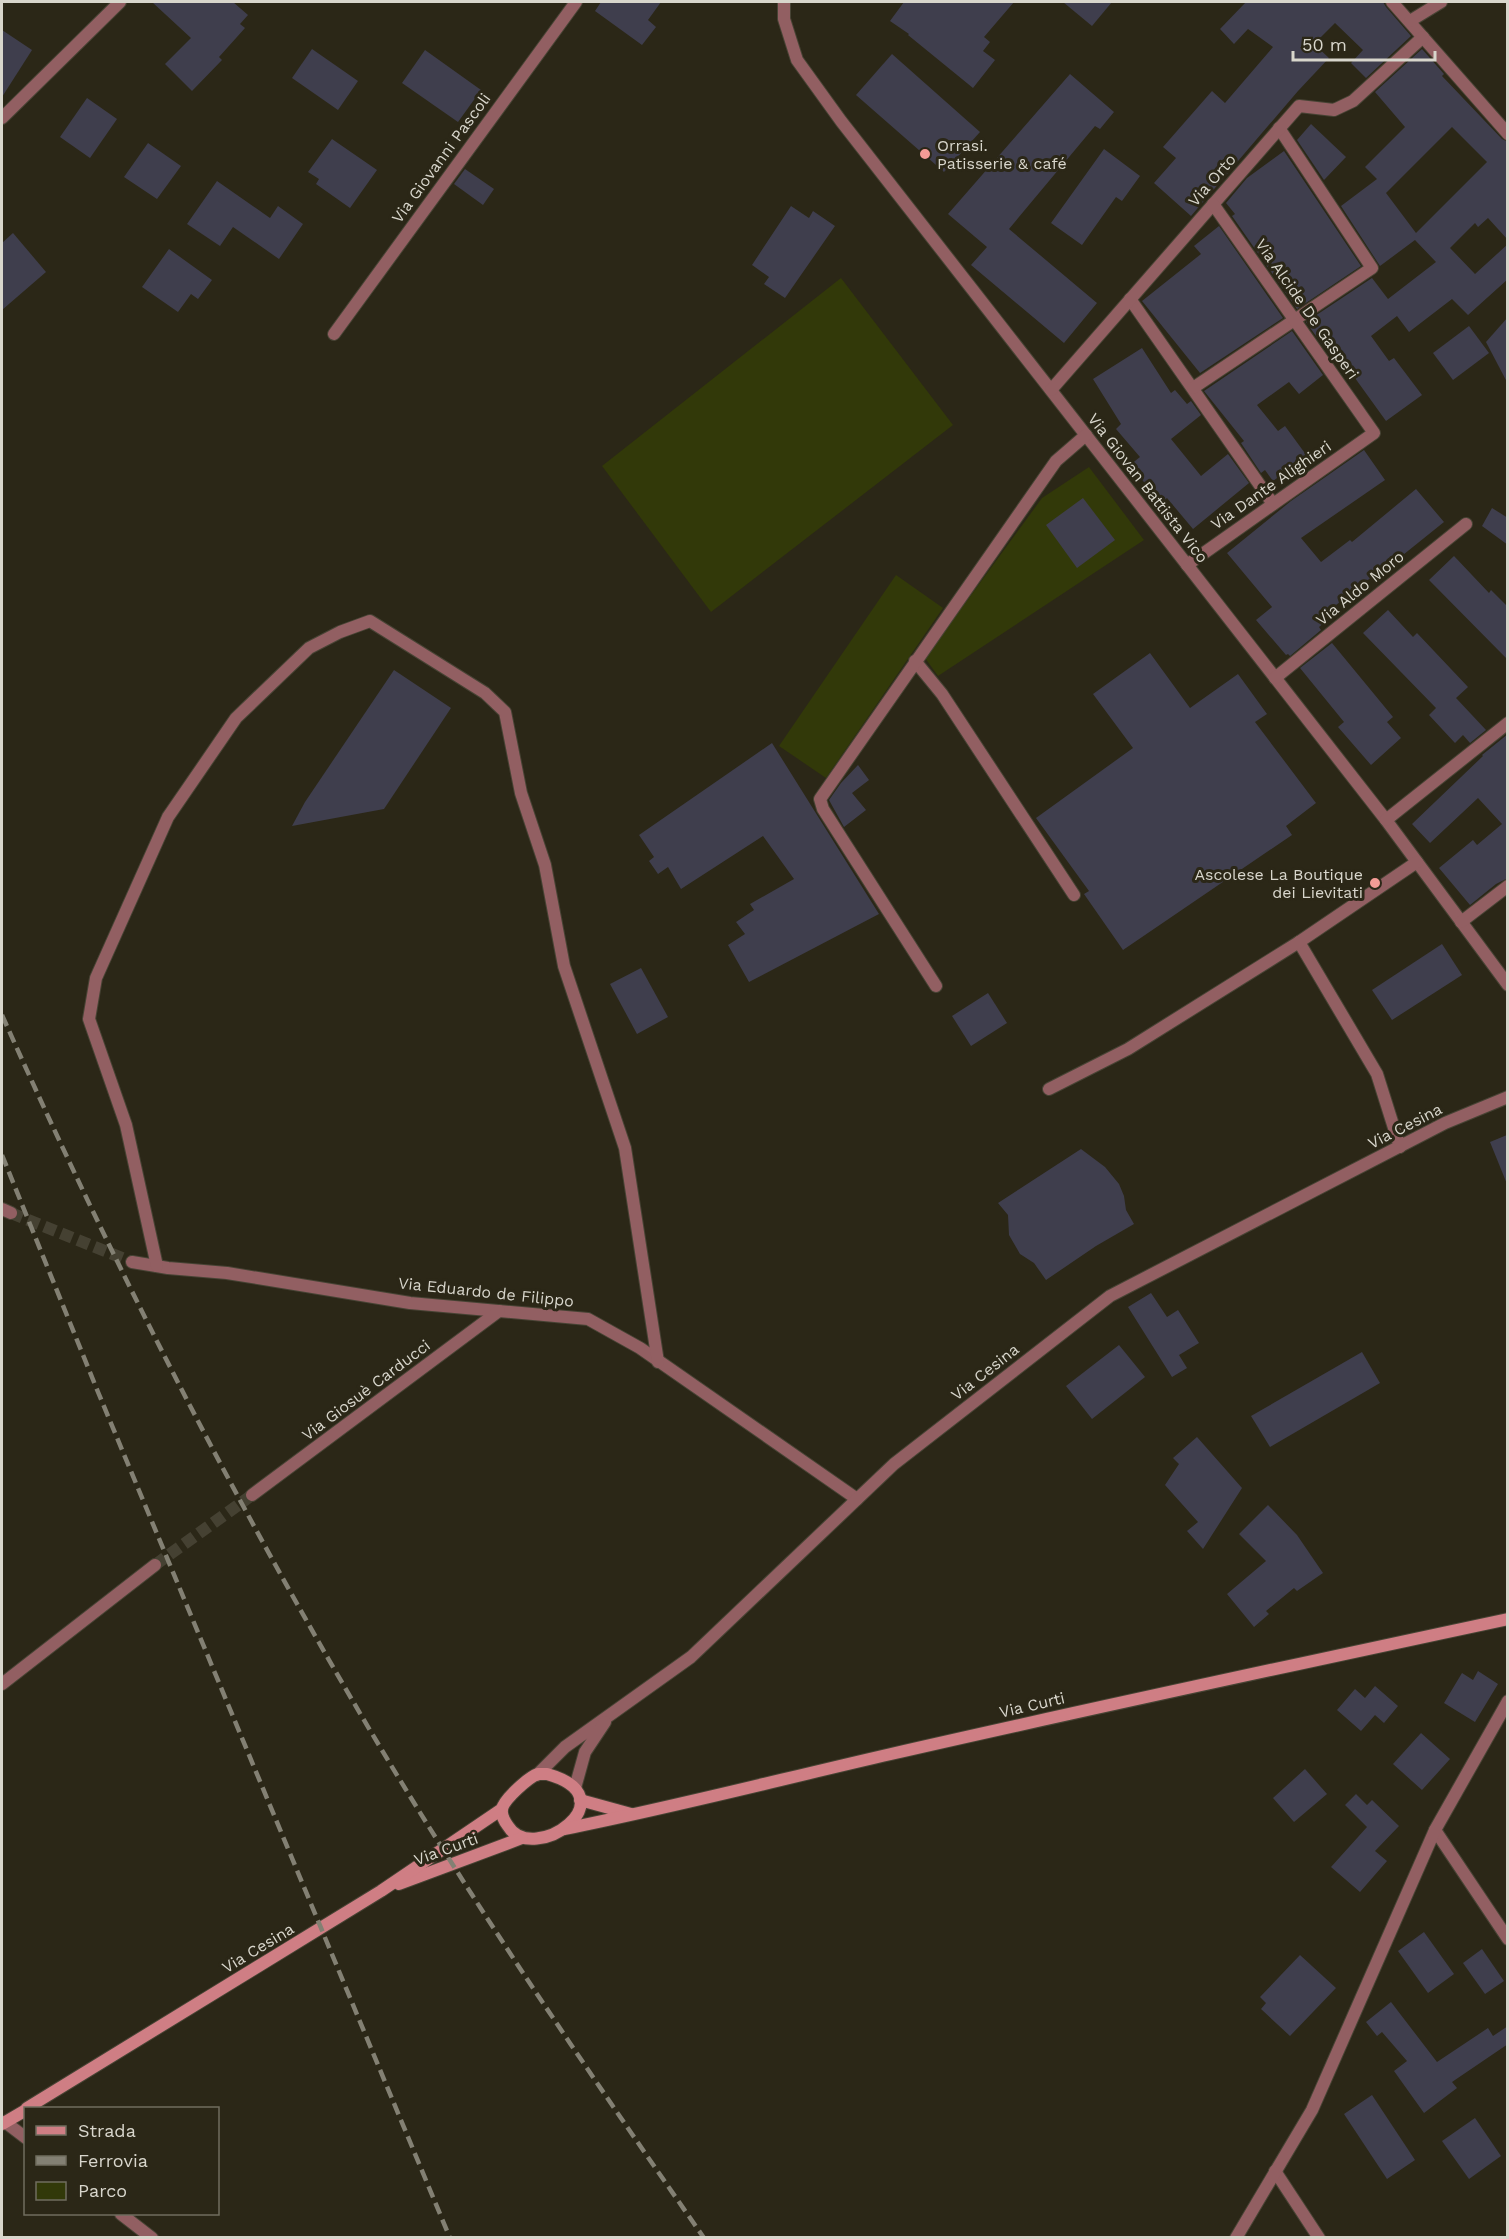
<svg xmlns="http://www.w3.org/2000/svg" width="1509" height="2239" viewBox="0 0 1509 2239" font-family="'Work Sans',sans-serif">
	<rect width="100%" height="100%" fill="#2b2717"/>
	<g fill="#323909">
		<path d="M841,278l112,147 -242,187 -109,-146z"/>
		<path d="M1089,467l55,73 -206,136 -13,-18 117,-160z"/>
		<path d="M896,575l47,33 -117,170 -47,-32z"/>
	</g>
	<g fill="#3f3e4d" fill-rule="evenodd">
		<path d="M152,2h81l15,13 -8,9 5,4 -26,29 3,3 -30,31 -27,-27 26,-26z"/>
		<path d="M601,2h60l-13,18 8,7 -14,18 -47,-34z"/>
		<path d="M904,2h110l-30,35 6,5 -7,9 12,9 -22,28 -65,-53 1,-1 -19,-13z"/>
		<path d="M1063,2h49l-20,24z"/>
		<path d="M1246,2h137l3,5 25,29 -45,42 -15,-15 12,-13 -28,-27 -21,21 15,14 -31,33 -107,125 -37,-33 22,-25 -13,-11 49,-56 13,12 48,-56 -25,-18 -14,15 -14,-15z"/>
		<path d="M2,30l30,20 -30,47z"/>
		<path d="M312,49l46,32 -20,29 -46,-32z"/>
		<path d="M1422,49l22,25 -2,2 60,63 6,3v98l-20,-22 -10,9 -3,-4 -25,25 25,26 33,-30v35l-40,36 -16,-16 -43,33 -12,-16 -26,20 18,25 5,-3 28,37 -36,26 -44,-61 -6,4 -30,-42 66,-44 16,21 48,-37 -21,-22 -35,26 -39,-60 36,-27 -12,-12 40,-40 -30,-35zM1452,127l35,35 -71,71 -30,-40z"/>
		<path d="M425,50l56,40 -23,32 -56,-39z"/>
		<path d="M892,54l88,78 -36,40 -88,-77z"/>
		<path d="M1070,74l44,38 -14,17 -5,-3 -86,103 88,74 -33,40 -93,-78 16,-18 -39,-33z"/>
		<path d="M87,98l30,21 -27,39 -30,-21z"/>
		<path d="M1311,124l35,33 -22,23 -27,-40z"/>
		<path d="M332,139l45,31 -27,38 -34,-24 3,-5 -11,-7z"/>
		<path d="M148,143l33,23 -24,33 -33,-22z"/>
		<path d="M1104,149l36,27 -18,25 -6,-4 -34,48 -31,-22z"/>
		<path d="M1284,151l77,115 -64,43 -65,-93 3,-2 -9,-11 21,-25z"/>
		<path d="M465,169l29,20 -11,16 -29,-21z"/>
		<path d="M217,181l53,37 8,-12 25,18 -24,35 -46,-32 -13,19 -33,-22z"/>
		<path d="M791,206l18,12 4,-7 22,15 -50,72 -21,-14 5,-7 -17,-12z"/>
		<path d="M1219,226l64,92 -83,55 -58,-72 59,-47 -7,-8z"/>
		<path d="M13,233l33,39 -44,38v-67z"/>
		<path d="M169,249l43,31 -14,19 -7,-5 -13,18 -36,-25z"/>
		<path d="M1508,317v67l-22,-42z"/>
		<path d="M1469,326l20,27 -36,27 -20,-27z"/>
		<path d="M1292,331l31,44 -24,19 -10,-12 -32,23 21,26 7,-5 22,30 -34,25 -8,-11 -4,3 -20,-30 3,-2 -40,-50z"/>
		<path d="M1142,348l29,45 4,-3 12,14 4,-3 10,14 -30,24 30,37 27,-22 21,29 -56,46 -26,-31 -6,5 -31,-38 10,-8 -24,-28 5,-5 -28,-45z"/>
		<path d="M1364,450l21,30 -84,58 20,24 29,-22 2,2 64,-53 28,33 -51,41 -1,-2 -61,48 4,5 -16,13 2,3 -31,26 -2,-2 -2,1 -30,-35 16,-13 -45,-54 64,-52z"/>
		<path d="M1083,498l32,42 -38,28 -31,-43z"/>
		<path d="M1492,508l16,10v27l-26,-19z"/>
		<path d="M1454,556l35,37 2,-3 17,17v53l-79,-80z"/>
		<path d="M1388,610l25,27 4,-4 51,54 -12,11 30,32 -16,13 -7,-8 -8,8 -26,-28 7,-7 -73,-75z"/>
		<path d="M1332,643l61,74 -6,5 14,16 -30,27 -33,-38 6,-5 -44,-54z"/>
		<path d="M1150,653l40,55 48,-34 29,40 -12,8 61,81 -30,23 6,9 -169,115 -39,-56 5,-3 -53,-73 97,-70 -40,-54z"/>
		<path d="M394,670l57,38 -67,101 -92,17 13,-24z"/>
		<path d="M1508,734v144l-12,6 -26,21 -31,-37 34,-28 4,5 25,-21 -24,-26 -48,45 -18,-19 71,-68 -1,-1z"/>
		<path d="M772,743l107,171 -130,68 -21,-37 17,-11 -9,-12 18,-12 -4,-6 44,-25 -31,-43 -82,53 -13,-22 -10,7 -9,-13 5,-4 -15,-22z"/>
		<path d="M858,765l11,15 -17,13 14,17 -22,17 -15,-27 12,-17z"/>
		<path d="M1442,944l20,31 -70,45 -20,-30z"/>
		<path d="M641,968l27,49 -31,17 -27,-50z"/>
		<path d="M988,993l19,30 -36,23 -19,-30z"/>
		<path d="M1507,1135v49l-17,-42z"/>
		<path d="M1081,1149l24,18 14,17 5,12 2,14 8,14 -38,22 -50,34 -12,-17 -14,-9 -11,-19 -1,-20 -10,-12z"/>
		<path d="M1151,1293l16,24 11,-7 21,33 -20,12 8,13 -15,9 -44,-70z"/>
		<path d="M1119,1345l26,32 -53,42 -26,-33z"/>
		<path d="M1362,1352l18,31 -110,64 -19,-31z"/>
		<path d="M1197,1437l45,51 -39,61 -16,-18 11,-9 -33,-37 14,-21 -6,-6z"/>
		<path d="M1268,1505l29,30 26,38 -26,18 -3,-3 -28,23 3,3 -15,13 -27,-33 39,-33 -27,-27z"/>
		<path d="M1478,1671l20,13 -23,38 -31,-19 18,-30 11,7z"/>
		<path d="M1375,1686l23,20 -14,17 -9,-8 -14,16 -24,-21 18,-21 10,9z"/>
		<path d="M1421,1733l29,26 -28,31 -29,-26z"/>
		<path d="M1305,1769l22,25 -33,28 -21,-24z"/>
		<path d="M1356,1794l11,11 5,-5 27,26 -24,25 12,10 -27,31 -29,-25 36,-40 -22,-22z"/>
		<path d="M1424,1932l30,42 -26,19 -30,-42z"/>
		<path d="M1482,1949l22,32 -19,13 -22,-31z"/>
		<path d="M1300,1955l36,33 -46,48 -29,-27 5,-6 -6,-6z"/>
		<path d="M1391,2002l46,60 51,-34 5,8 15,-10v18l-56,38 5,6 -33,25 -30,-42 13,-10 -25,-29 -5,4 -11,-14z"/>
		<path d="M1372,2095l43,65 -28,19 -43,-65z"/>
		<path d="M1475,2118l26,38 -32,23 -27,-38z"/>
	</g>
	<g fill="none" stroke-linecap="round" stroke-linejoin="round">
		<g stroke="#454132" stroke-width="12" stroke-dasharray="12 6" stroke-linecap="butt">
			<path d="M11,1213l121,49"/>
			<path d="M155,1565l97,-70"/>
		</g>
		<g stroke="#474334" stroke-width="14">
			<g id="street">
				<path d="M784,2v17l13,41 44,61 545,699 122,165"/>
				<path d="M1392,2l116,132"/>
				<path d="M1410,21l31,-19"/>
				<path d="M2,118l118,-116"/>
				<path d="M1130,299l143,205"/>
				<path d="M334,334l242,-332"/>
				<path d="M1193,388l179,-120 -93,-140"/>
				<path d="M1051,390l248,-284 35,4 19,-9 70,-64"/>
				<path d="M1187,565l187,-132 -161,-229"/>
				<path d="M915,661l27,33 132,201"/>
				<path d="M1275,678l191,-154"/>
				<path d="M1386,820l122,-97"/>
				<path d="M1461,922l47,-36"/>
				<path d="M1299,942l78,132 23,73"/>
				<path d="M936,986l-113,-177 -3,-10 236,-338 30,-26"/>
				<path d="M1049,1089l79,-40 171,-107 118,-80"/>
				<path d="M2,1209l9,4"/>
				<path d="M132,1262l36,6 59,5 183,30 178,16 52,29 217,151"/>
				<path d="M157,1266l-31,-141 -37,-106 7,-41 72,-161 68,-99 73,-70 31,-16 30,-11 115,72 20,19 16,81 24,72 19,101 61,182 33,214"/>
				<path d="M252,1495l247,-184"/>
				<path d="M2,1684l153,-119"/>
				<path d="M537,1775l28,-28 126,-90 203,-193 216,-168 335,-173 63,-26"/>
				<path d="M575,1788l10,-36 20,-30"/>
				<path d="M1435,1830l73,109"/>
				<path d="M5,2122l21,16"/>
				<path d="M1275,2171l44,67"/>
				<path d="M121,2214l31,24"/>
				<path d="M1236,2238l76,-128 123,-280 73,-129"/>
			</g>
		</g>
		<g stroke="#474334" stroke-width="14">
			<g id="secondary">
				<path d="M547,1774c85,24 -14,93 -39,52 -3,-4 -7,-11 -6,-17 2,-10 27,-32 36,-35 3,0 6,0 9,0z"/>
				<path d="M580,1800l51,14"/>
				<path d="M564,1829c110,-22 218,-50 327,-75 205,-47 411,-91 617,-135"/>
				<path d="M399,1884l123,-46"/>
				<path d="M27,2108l354,-217 121,-82"/>
				<path d="M2,2124l24,-14"/>
			</g>
		</g>
		<use href="#street" stroke="#925f62" stroke-width="12"/>
		<use href="#secondary" stroke="#cf7e84" stroke-width="12"/>
		<g stroke="#838073" stroke-width="4.5" stroke-dasharray="12 6" stroke-linecap="butt">
			<path d="M2,1015c107,240 226,474 359,700 106,180 224,352 343,523"/>
			<path d="M2,1155l96,237 352,846"/>
		</g>
	</g>
	<g fill="#f59c96" stroke="#2b2717" stroke-width="2">
		<circle cx="925" cy="154" r="6"/>
		<circle cx="1375" cy="883" r="6"/>
	</g>
	<g text-anchor="middle" dominant-baseline="central" stroke-width="6" stroke-linejoin="round" paint-order="stroke">
		<g font-size="16" fill="#d8d6cc" stroke="#2b2717" text-anchor="start">
			<text x="937" y="145">Orrasi.<tspan x="937" dy="18">Patisserie &amp; café</tspan></text>
			<text x="1363" y="874" text-anchor="end">Ascolese La Boutique<tspan x="1363" dy="18">dei Lievitati</tspan></text>
		</g>
		<g font-size="16" fill="#d8d6cc" stroke="#2b2717">
			<text transform="translate(441 158) rotate(-54)">Via Giovanni Pascoli</text>
			<text transform="translate(1212 180) rotate(-49)">Via Orto</text>
			<text transform="translate(1307 309) rotate(55)">Via Alcide De Gasperi</text>
			<text transform="translate(1271 485) rotate(-35)">Via Dante Alighieri</text>
			<text transform="translate(1148 488) rotate(52)">Via Giovan Battista Vico</text>
			<text transform="translate(1360 588) rotate(-39)">Via Aldo Moro</text>
			<text transform="translate(1405 1126) rotate(-27)">Via Cesina</text>
			<text transform="translate(486 1292) rotate(6)">Via Eduardo de Filippo</text>
			<text transform="translate(985 1372) rotate(-38)">Via Cesina</text>
			<text transform="translate(366 1390) rotate(-37)">Via Giosuè Carducci</text>
			<text transform="translate(1032 1705) rotate(-13)">Via Curti</text>
			<text transform="translate(446 1849) rotate(-20)">Via Curti</text>
			<text transform="translate(258 1948) rotate(-31)">Via Cesina</text>
		</g>
	</g>
	<rect width="1509" height="2239" fill="none" stroke="#d8d6cc" stroke-width="6"/>
	<rect x="24" y="2107" width="195" height="108" fill="#2b2717" stroke="#706d5f" stroke-width="1.5"/>
	<rect x="36" y="2126" width="30" height="9" fill="#cf7e84" stroke="#706d5f" stroke-width="1.5"/>
	<text x="78" y="2137" font-size="18" fill="#d8d6cc">Strada</text>
	<rect x="36" y="2156" width="30" height="9" fill="#838073" stroke="#706d5f" stroke-width="1.5"/>
	<text x="78" y="2167" font-size="18" fill="#d8d6cc">Ferrovia</text>
	<rect x="36" y="2182" width="30" height="18" fill="#323909" stroke="#706d5f" stroke-width="1.5"/>
	<text x="78" y="2197" font-size="18" fill="#d8d6cc">Parco</text>
	<path d="M1293 51v9h142v-9" fill="none" stroke="#d8d6cc" stroke-width="3"/>
	<text x="1302" y="51" font-size="18" fill="#d8d6cc" stroke="#2b2717" stroke-width="4.5" paint-order="stroke">50 m</text>
</svg>
